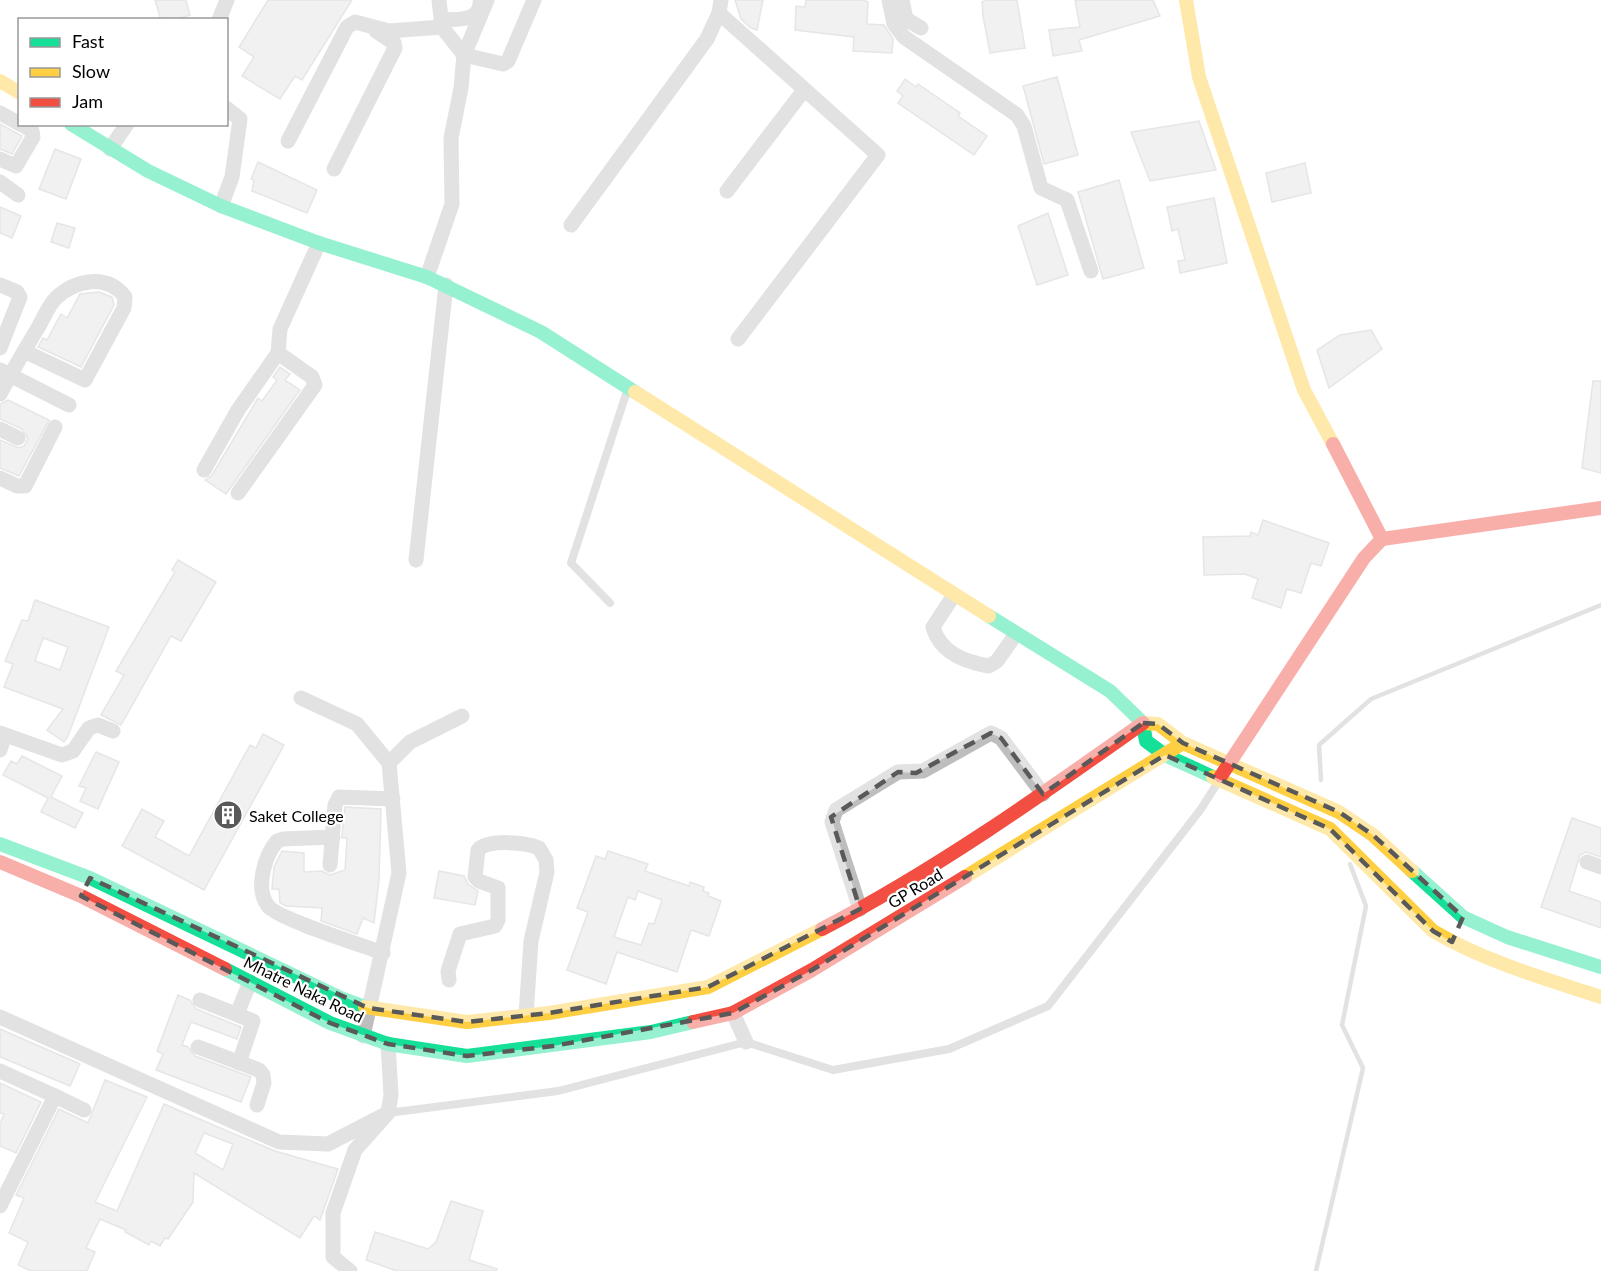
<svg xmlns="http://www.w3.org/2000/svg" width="1601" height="1271" viewBox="0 0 1601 1271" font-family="Lato,sans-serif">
	<rect width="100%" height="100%" fill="#fff"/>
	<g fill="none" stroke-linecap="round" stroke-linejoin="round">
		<g stroke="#bfbfbf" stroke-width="4.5">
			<path d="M1321,780l-2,-35 52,-46 230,-94"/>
			<path d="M1316,1271l47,-203 -21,-43 24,-119 -16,-42"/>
		</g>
	</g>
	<g fill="#dfdfdf" stroke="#c7c7c7" stroke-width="1.5" fill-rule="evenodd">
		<path d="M155,0h31l4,15 -15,5h-14z"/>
		<path d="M268,0h84l-50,80 -7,-4 -15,23 -38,-23 12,-19 -15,-10z"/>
		<path d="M735,0h28l-6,30 -6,-2 -10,-9z"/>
		<path d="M806,0h57l5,2 -1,22 17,1 9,14 -1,14 -39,-2 1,-14 -59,-7 1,-24 9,1z"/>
		<path d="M986,0h31l8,48 -35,5 -7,-37 -1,-14z"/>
		<path d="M1075,0h78l7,16 -81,24 3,11 -29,5 -4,-26 31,-3z"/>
		<path d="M1057,77l21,78 -34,9 -21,-78z"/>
		<path d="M905,79l11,8 2,-3 42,29 -2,3 29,20 -13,19 -76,-52 5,-7 -6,-5z"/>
		<path d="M1199,121l17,49 -66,11 -19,-49z"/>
		<path d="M0,124l22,12 -10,18 -12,-5z"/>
		<path d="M55,149l26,10 -15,40 -27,-10z"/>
		<path d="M258,162l59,28 -10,23 -55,-22 2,-11 -3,-1z"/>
		<path d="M1305,163l6,30 -39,9 -6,-29z"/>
		<path d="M1119,180l25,88 -41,11 -25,-87z"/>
		<path d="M1214,198l13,65 -47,10 -2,-12 7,-1 -7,-31 -6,2 -5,-24z"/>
		<path d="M0,207l21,9 -9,22 -12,-5z"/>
		<path d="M1048,213l20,62 -31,10 -19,-59z"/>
		<path d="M57,223l18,5 -6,20 -18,-6z"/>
		<path d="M99,292l13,5 2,8 -33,62 -43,-20 5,-9 4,2 14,-26 6,4 13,-24z"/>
		<path d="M1371,330l11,19 -53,39 -12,-38 23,-15z"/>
		<path d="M280,367l10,7 -5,6 15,10 -74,104 -21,-14 7,-5 46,-77 4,3 15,-21 -4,-3z"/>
		<path d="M1593,381h8v92l-19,-5z"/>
		<path d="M8,400l41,20 -30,56 -19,-8v-28l19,8 5,-2 4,-8 -6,-9 -22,-10v-15z"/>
		<path d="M1263,520l66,23 -8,23 -10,-3 -10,30 -14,-4 -6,19 -29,-10 6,-19 -13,-5 -41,1 -1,-38 47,-1 1,-4 7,3z"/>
		<path d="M178,560l38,22 -35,59 -10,-5 -50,89 -20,-10 23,-40 -8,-4 59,-99 -3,-2z"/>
		<path d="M35,600l74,27 -41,109 -4,6 -17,-12 16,-21 -59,-22 9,-23 -8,-3 17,-41 6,1zM43,638l25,9 -8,23 -25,-9z"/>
		<path d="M263,734l21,11 -80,145 -82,-44 20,-37 22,12 -9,16 34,19 61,-111 6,3z"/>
		<path d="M96,752l23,10 -21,47 -18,-8 6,-13 -7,-2z"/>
		<path d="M22,756l40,20 -11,21 32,16 -8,15 -34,-16 7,-14 -45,-23 8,-14 6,3z"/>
		<path d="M345,807l36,2 -2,71 -5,43 -11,-5 -6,16 -36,-13 1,-13 -36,-2 -6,-3 -1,-14h-7l2,-22 8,-16 22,2v19l18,-1 8,4 15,-5 2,-32h-5v-3z"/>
		<path d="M1572,818l29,10v29l-15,-5 -6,3 -11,36 32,11v26l-60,-21z"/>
		<path d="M608,851l40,13 -3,7 44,15 1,-4 14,5 -1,4 6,2 -1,3 13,5 -12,35 -18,-6 -14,42 -60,-20 -11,32 -39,-14 21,-58 -11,-4 19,-52 9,3zM638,891l24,9 -8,24 -5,-1 -8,22 -27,-8 14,-40 7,3z"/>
		<path d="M439,871l25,5 4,8 10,7 -3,14 -41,-7z"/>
		<path d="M178,995l12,5 6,9 45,18 -4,12 -46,-17 -9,23 6,2 7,9 56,21 -10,25 -85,-32 7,-16 -6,-3z"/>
		<path d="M0,1029l80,35 -10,22 -70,-29z"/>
		<path d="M105,1080l42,17 -52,105 22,9 47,-107 111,47 63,18 -18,51 -6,-4 -14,22 -106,-65 -1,29 -25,37 -3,-1 -5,8 -9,-5 -2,4 -24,-13 1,-2 -26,-11 -14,29 9,4 -8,19h-56l-13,-6 10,-23 -19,-9 15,-35 -8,-3 43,-86 29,14zM204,1133l29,11 -10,26 -28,-17z"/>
		<path d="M0,1083l41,19 -25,51 -16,-7v-22l4,-10 -4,-1z"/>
		<path d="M451,1201l32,10 -14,49 28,9 -1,2h-99l-31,-11 9,-28 53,17 8,-7z"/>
	</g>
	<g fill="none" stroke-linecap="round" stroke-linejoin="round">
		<g stroke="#bebebe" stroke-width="8">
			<path d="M610,603l-39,-40 56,-172"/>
			<path d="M388,1113l170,-22 188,-49 87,28 116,-21 99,-43 153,-197 17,-27"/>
		</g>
		<g stroke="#bebebe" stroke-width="15">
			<path d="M439,0l3,27 22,28 39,9 5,-3 26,-61"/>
			<path d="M889,0l5,24 10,13 113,78 7,11 17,62 26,12 24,71"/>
			<path d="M902,0l4,19 15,9"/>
			<path d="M719,13l159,142 -140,184"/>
			<path d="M219,20l8,-20"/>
			<path d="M441,20c14,-1 39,2 39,-17"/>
			<path d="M0,113l20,11"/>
			<path d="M288,141l59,-114 8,-5 34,9 53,-4"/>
			<path d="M110,149l17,-25"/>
			<path d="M0,159l16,7 17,-29 -1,-6 -11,-7"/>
			<path d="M334,169l61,-121 -1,-5 -18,-12"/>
			<path d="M0,182l18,13"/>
			<path d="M727,191l77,-101"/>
			<path d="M221,206l11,-29 8,-58 -14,-11"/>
			<path d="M571,225l136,-186 12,-26 2,-13"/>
			<path d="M427,277l25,-73 -1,-66 10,-50 3,-33 23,-55"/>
			<path d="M0,285l17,7 3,5 -20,51"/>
			<path d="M0,370l69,35"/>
			<path d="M0,394c12,-23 26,-46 39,-68 5,-9 10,-21 17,-28 19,-18 51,-25 69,-1l-1,11 -39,72 -61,-29"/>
			<path d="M0,429l18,9"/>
			<path d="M204,470l34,-60 40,-57 2,-24 39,-86"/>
			<path d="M0,478l17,8h8l30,-59"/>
			<path d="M238,493l77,-108 -3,-8 -34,-24"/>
			<path d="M416,560l30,-275"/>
			<path d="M954,595l-21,32c7,26 32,35 56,39l8,-5 19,-27"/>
			<path d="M301,698l56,26 32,39 10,110 -36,163"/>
			<path d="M0,733l62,22 11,-4 16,-23 9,-3 15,6"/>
			<path d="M0,750l5,-15"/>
			<path d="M389,763l21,-21 52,-26"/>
			<path d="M333,837l-50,2 -6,2c-13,16 -22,48 -9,65 10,13 94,39 115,47"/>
			<path d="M1587,862l14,5"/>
			<path d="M330,865l5,-60 4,-8 54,2"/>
			<path d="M860,909l-28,-87 4,-12 62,-38 25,-1 68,-38 10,5 42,56"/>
			<path d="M449,980l-1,-9 12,-37 35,-8 3,-6v-32l-19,-7 -4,-4 3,-27c10,-11 48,-8 61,-2l7,12 1,12 -16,69 -5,74"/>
			<path d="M200,1000l53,21 -14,42"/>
			<path d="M733,1013l13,29"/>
			<path d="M237,1014l13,-32"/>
			<path d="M0,1017l279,125 49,2 60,-31"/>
			<path d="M198,1047l61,23 4,5 1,8 -7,22"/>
			<path d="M0,1071l55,25"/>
			<path d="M0,1206l55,-110 29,14"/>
			<path d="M350,1271l-17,-14v-44l22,-63 33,-37 3,-18 -3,-51"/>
		</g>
		<g stroke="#16e098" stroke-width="14">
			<path d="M71,124l77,47 73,35 98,37 108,34 114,55 94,60"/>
			<path d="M989,616l121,75 33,32 3,18 19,14 48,22"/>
			<path d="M0,844l90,34 251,120 24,9"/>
			<path d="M1412,871l51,46 44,20 94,30"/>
			<path d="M225,969l105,54 58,21 79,12 184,-24 42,-10"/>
		</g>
		<g stroke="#ffcf43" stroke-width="14">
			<path d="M1186,0l13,77 105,313 29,54"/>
			<path d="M0,81l20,12"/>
			<path d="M635,392l354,224"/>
			<path d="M1143,723l15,1 25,19 156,69 34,23 39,36"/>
			<path d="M1213,777l117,52 103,102c53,31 110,47 168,66"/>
			<path d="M965,877l218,-134"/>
			<path d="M365,1007l102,15 82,-9 159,-26 114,-58"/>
		</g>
		<g stroke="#f24e42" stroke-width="14">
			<path d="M1333,444l49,95 219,-31"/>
			<path d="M1221,776l143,-218 18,-19"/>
			<path d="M0,862l81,34 144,73"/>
			<path d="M822,929c112,-58 218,-133 321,-206"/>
			<path d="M693,1022l40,-9 79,-43 153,-93"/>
		</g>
	</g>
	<path d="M0 0H1601V1271H0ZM1143,723l15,1 25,19 156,69 34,23 90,82 -11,25 -19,-11 -103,-102 -165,-74 -353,215 -79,43 -180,33 -86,10 -79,-12 -58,-21 -249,-127 9,-18 278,130 99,14 82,-9 159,-26 152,-78 -29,-92 67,-45 18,1 75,-40 10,5 42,56z" fill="#fff" fill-opacity=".55" fill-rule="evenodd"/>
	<path fill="none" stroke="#595959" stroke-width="4.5" stroke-dasharray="12 8" stroke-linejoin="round" d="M1143,723l15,1 25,19 156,69 34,23 90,82 -11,25 -19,-11 -103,-102 -165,-74 -353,215 -79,43 -180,33 -86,10 -79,-12 -58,-21 -249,-127 9,-18 278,130 99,14 82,-9 159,-26 152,-78 -29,-92 67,-45 18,1 75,-40 10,5 42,56z"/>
	<defs>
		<g id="building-disc" transform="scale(1.5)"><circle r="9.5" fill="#595959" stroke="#fff"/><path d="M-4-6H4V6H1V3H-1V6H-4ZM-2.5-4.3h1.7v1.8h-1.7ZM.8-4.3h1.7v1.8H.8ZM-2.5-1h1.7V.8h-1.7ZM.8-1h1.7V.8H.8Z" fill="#fff"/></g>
	</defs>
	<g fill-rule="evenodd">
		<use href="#building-disc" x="228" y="815"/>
	</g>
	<g text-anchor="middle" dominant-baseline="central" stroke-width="4.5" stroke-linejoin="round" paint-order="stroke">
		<g font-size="16" fill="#000" stroke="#fff" text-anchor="start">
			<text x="249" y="815">Saket College</text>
		</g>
		<g font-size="16" fill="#000" stroke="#fff">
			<text transform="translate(915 888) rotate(-31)">GP Road</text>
			<text transform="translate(304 989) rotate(26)">Mhatre Naka Road</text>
		</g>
	</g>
	<rect x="18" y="18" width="210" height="108" fill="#ffffff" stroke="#999999" stroke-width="1.5"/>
	<rect x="30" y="38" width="30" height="9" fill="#16e098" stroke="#999999" stroke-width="1.5"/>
	<text x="72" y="48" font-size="18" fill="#000000">Fast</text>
	<rect x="30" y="68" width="30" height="9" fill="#ffcf43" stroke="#999999" stroke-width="1.5"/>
	<text x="72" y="78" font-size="18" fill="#000000">Slow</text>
	<rect x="30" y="98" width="30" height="9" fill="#f24e42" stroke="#999999" stroke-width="1.5"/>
	<text x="72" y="108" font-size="18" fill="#000000">Jam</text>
</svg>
